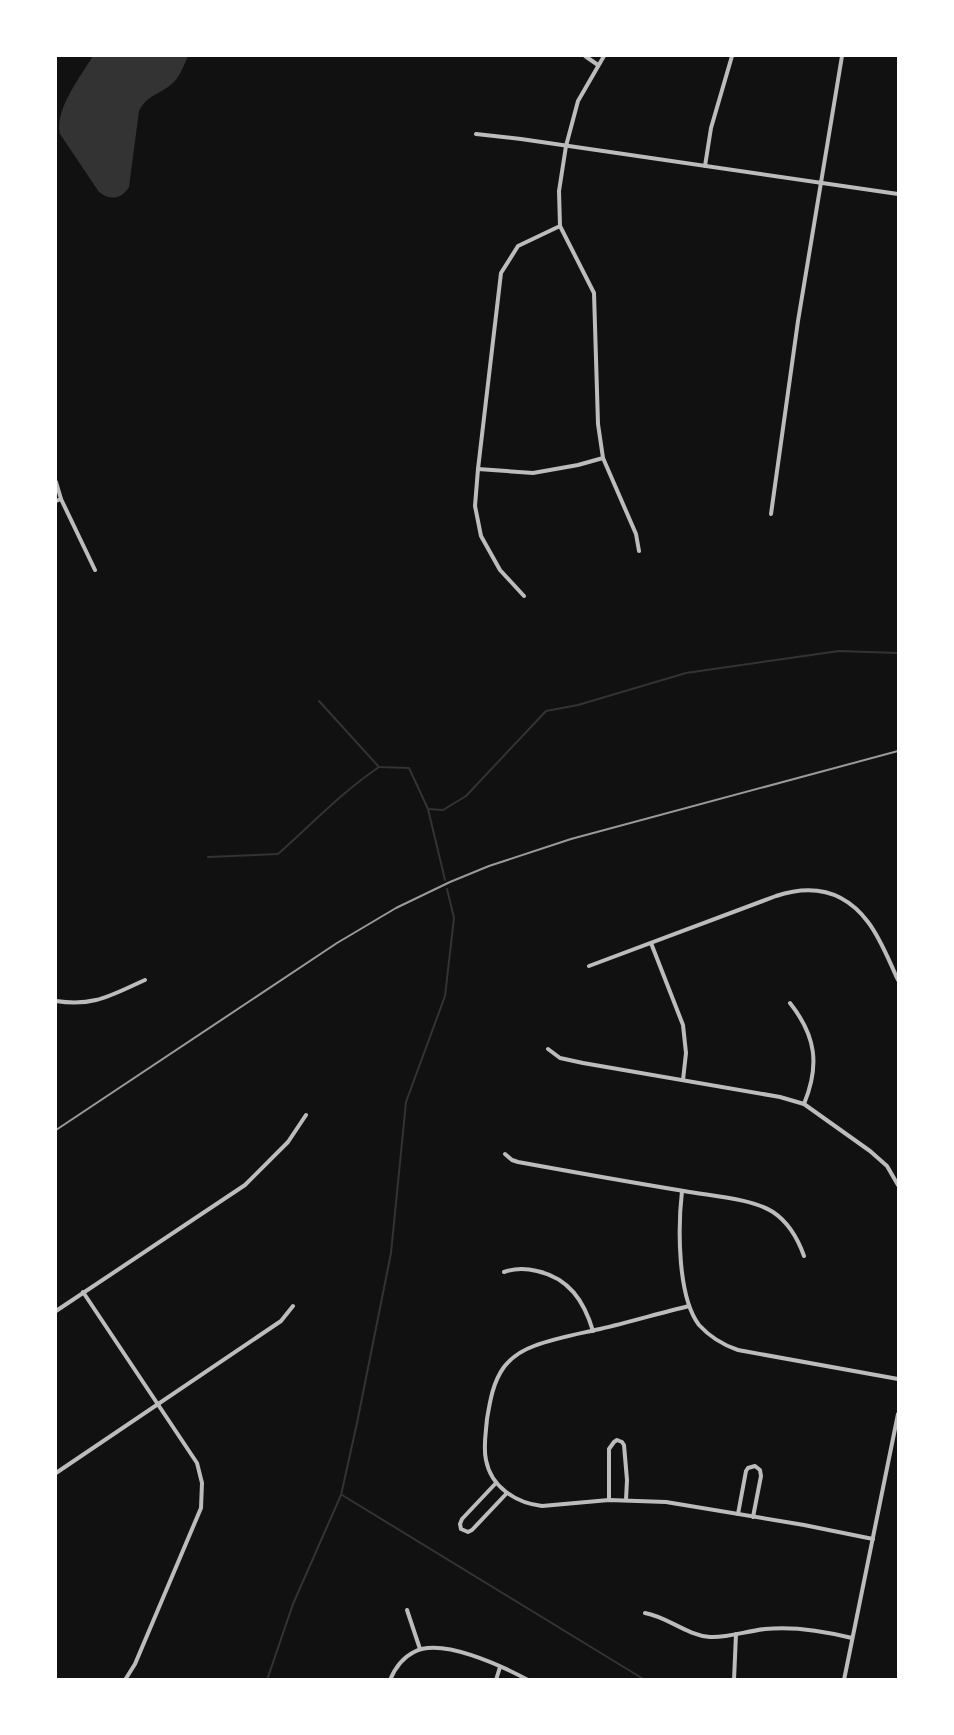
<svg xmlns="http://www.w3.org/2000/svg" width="954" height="1735" viewBox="0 0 954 1735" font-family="'Noto Sans',sans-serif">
	<rect width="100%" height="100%" fill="#111"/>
	<path fill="#333" d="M93,56h95c-5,11 -9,24 -20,31 -13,9 -21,9 -29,24l-10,76c-7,12 -19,14 -30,5l-39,-58c-6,-24 21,-58 33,-78z"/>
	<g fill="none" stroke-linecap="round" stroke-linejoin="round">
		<g stroke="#333" stroke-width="2">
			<path d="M319,701l60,66 30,1 19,41 17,71"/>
			<path d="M428,809l15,1 23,-14 80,-85 32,-6 108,-32 153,-22 59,2"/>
			<path d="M208,857l70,-3c33,-29 64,-62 101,-87"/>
			<path d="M342,1495l303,185"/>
			<path d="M267,1680l26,-76 48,-109 16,-72 34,-170 15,-151 39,-106 9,-78 -7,-29"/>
		</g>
		<g stroke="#bcbcbc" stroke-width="4">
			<path d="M585,56l13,9"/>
			<path d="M604,56l-26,45 -12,45 -7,45 1,35 34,67 4,131 5,34 33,76 3,17"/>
			<path d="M476,134l45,5 377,55"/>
			<path d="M705,166l6,-38 21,-72"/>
			<path d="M478,469l55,4 45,-8 25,-7"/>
			<path d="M56,482l5,17 34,71"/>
			<path d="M56,501l5,-2"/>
			<path d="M771,514l27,-193 44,-265"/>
			<path d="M524,596l-24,-26 -19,-34 -6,-30 3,-37 23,-196 17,-27 42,-20"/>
			<path d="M651,943l32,82 3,28 -3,27"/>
			<path d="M589,966l187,-70c36,-12 68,-6 92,26 13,17 21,39 30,58"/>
			<path d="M56,1001c38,6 55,-6 89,-21"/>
			<path d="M790,1003c26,33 30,62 14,101"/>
			<path d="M548,1049l12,9 23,5 197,34 24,7 66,47 17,15 11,19"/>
			<path d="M505,1154l7,6 6,2c55,10 111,20 166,29 26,5 67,7 89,21 15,10 25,27 31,44"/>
			<path d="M682,1191c-4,35 -5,105 17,134 11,12 24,20 39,25l160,29"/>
			<path d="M504,1272c11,-4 21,-4 33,-1 32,7 47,30 56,60"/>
			<path d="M83,1292l114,171 5,20 -1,25 -66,156 -10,16"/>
			<path d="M689,1306c-29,7 -59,16 -89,23 -22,5 -45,9 -66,17 -11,4 -23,12 -30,21 -11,15 -14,34 -17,52 -1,13 -4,28 -1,41 5,27 30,43 56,46l67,-6 57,2 138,23 69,14"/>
			<path d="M56,1311l189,-126 43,-43 18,-27"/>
			<path d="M56,1473l225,-152 12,-15"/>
			<path d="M496,1483l-34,36 -2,5 1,5 7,3 4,-2 35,-37"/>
			<path d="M609,1500v-51l5,-7 3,-2 5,2 2,3 3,35 -1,20"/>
			<path d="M738,1514l8,-43 2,-3 7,-2 5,4 1,6 -8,41"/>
			<path d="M407,1610l13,39"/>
			<path d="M645,1613c23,4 41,22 65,24 18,1 36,-6 55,-8 29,-3 59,2 87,9"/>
			<path d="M390,1680c5,-12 12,-22 24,-28 27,-15 88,14 114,28"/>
			<path d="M496,1680l4,-13"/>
			<path d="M734,1680l2,-46"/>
			<path d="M844,1680l54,-266"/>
		</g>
		<path stroke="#9a9a9a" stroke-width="2" d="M56,1130l281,-187 59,-35 54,-26 39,-16 82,-27 327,-88"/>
	</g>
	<rect width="954" height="1735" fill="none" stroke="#ffffff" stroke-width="114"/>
</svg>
